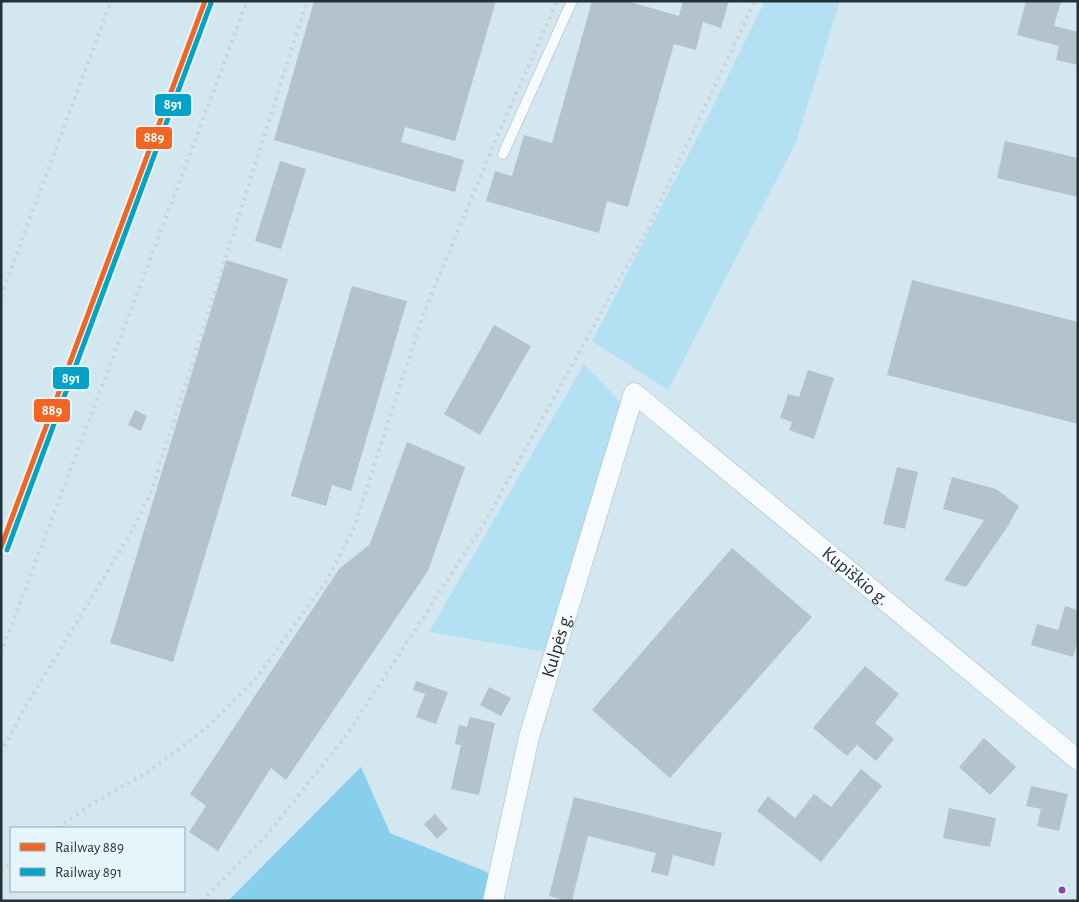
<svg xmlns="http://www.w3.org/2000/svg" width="1079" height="902" viewBox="0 0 1079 902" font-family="'Alegreya Sans',sans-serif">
	<rect width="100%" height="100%" fill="#d3e7f0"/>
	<g fill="#b4e0f4">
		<path d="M765,1h75l-44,141 -128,248 -76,-49 113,-219z"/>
		<path d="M584,364l39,41 -77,247 -117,-20z"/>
	</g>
	<path fill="#88cfec" d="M361,767l29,66 97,39 8,20 -2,9h-265z"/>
	<g fill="#b4c3cb">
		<path d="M314,1h182l-41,140 -50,-14 -4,15 63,18 -9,32 -181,-52z"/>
		<path d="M592,1h35l52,15 4,-15h46l-8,27 -18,-6 -7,28 -22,-6 -46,163 -21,-6 -8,32 -113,-32 9,-30 17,5 12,-41 28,8z"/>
		<path d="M1026,1h35l-7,25 24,6v33l-22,-5 3,-14 -42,-11z"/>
		<path d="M1005,141l73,17v39l-81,-19z"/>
		<path d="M280,161l26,8 -25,80 -26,-8z"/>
		<path d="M226,260l62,19 -115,383 -63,-19z"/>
		<path d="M912,280l166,42v102l-191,-49z"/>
		<path d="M352,286l55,15 -56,190 -19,-6 -6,21 -35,-10z"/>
		<path d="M494,325l37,21 -51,89 -36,-21z"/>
		<path d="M808,370l26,8 -20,61 -25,-9 3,-8 -12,-4 8,-24 11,3z"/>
		<path d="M135,410l12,6 -6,15 -13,-6z"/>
		<path d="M407,442l58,25 -37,104 -142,209 -15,-12 -53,83 -29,-19 17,-26 -16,-12 149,-225 31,-25z"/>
		<path d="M897,467l21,5 -13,57 -22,-5z"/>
		<path d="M952,477l44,12 23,17 -11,20 -42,61 -22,-7 40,-60 -41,-11z"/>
		<path d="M732,548l80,69 -142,161 -78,-68z"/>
		<path d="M1065,606l13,4v31l-5,16 -42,-12 6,-21 21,6z"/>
		<path d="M865,666l34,28 -24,29 19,16 -18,22 -19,-16 -10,11 -34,-28z"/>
		<path d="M416,681l32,11 -12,32 -20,-7 9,-23 -12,-4z"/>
		<path d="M489,687l22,11 -10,18 -21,-11z"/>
		<path d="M470,717l25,6 -16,72 -28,-6 10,-44 -6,-1 4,-19 8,2z"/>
		<path d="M984,738l32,29 -26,28 -31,-28z"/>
		<path d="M861,769l21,17 -61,76 -64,-51 11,-15 27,22 19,-24 17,13z"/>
		<path d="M1031,786l37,8 -9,37 -22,-5 4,-17 -15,-3z"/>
		<path d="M574,797l148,36 -8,33 -41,-11 -5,21 -17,-4 5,-19 -68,-17 -16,65h-11v-2l-12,-3z"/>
		<path d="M949,808l47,10 -6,29 -47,-9z"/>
		<path d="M435,814l13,15 -11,10 -13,-15z"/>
	</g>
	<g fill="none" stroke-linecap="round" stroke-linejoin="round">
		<g stroke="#a6b6bc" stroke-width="11">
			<path id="service" d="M503,154l69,-153"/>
		</g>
		<g stroke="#a6b6bc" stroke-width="21">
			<g id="minor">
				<path id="s1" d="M493,901l36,-164 105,-344 444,367"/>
			</g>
		</g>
		<use href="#service" stroke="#f8fbfd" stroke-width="10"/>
		<use href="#minor" stroke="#f8fbfd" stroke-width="20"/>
		<g stroke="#ccd3d5" stroke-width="4" stroke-dasharray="2.5 5" stroke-linecap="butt">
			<path d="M1,296l110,-295"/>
			<path d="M1,653l195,-515 51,-137"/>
			<path d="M1,753l26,-49 104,-171 21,-43 155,-489"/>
			<path d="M58,828l34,-24 59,-34 54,-41 49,-48 73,-101 27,-52 69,-213 74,-178 60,-136"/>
			<path d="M1,872l10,-9"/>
			<path d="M202,901l65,-66 81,-102 136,-209 162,-292 109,-231"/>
		</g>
		<g stroke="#e6f5fc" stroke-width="9">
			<path id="rail-1" d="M1,547l204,-546"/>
		</g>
		<g stroke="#e6f5fc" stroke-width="9">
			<path id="rail-2" d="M7,550l204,-547"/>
		</g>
		<use href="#rail-1" stroke="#f26522" stroke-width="5"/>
		<use href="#rail-2" stroke="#02a3c6" stroke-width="5"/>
	</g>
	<circle fill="#8e44ad" stroke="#e6f5fc" stroke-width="2" cx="1062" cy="890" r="4.5"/>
	<g text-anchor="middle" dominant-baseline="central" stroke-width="4.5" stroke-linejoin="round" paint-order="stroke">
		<g font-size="19" fill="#233138" stroke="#e6f5fc">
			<text stroke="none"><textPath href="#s1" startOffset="815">Kupiškio g.</textPath></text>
			<text stroke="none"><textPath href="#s1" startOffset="264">Kulpės g.</textPath></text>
		</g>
	</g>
	<g stroke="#e6f5fc" stroke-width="2">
		<rect x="154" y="93" width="38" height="24" rx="5" fill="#02a3c6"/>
		<rect x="135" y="126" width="38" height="24" rx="5" fill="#f26522"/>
		<rect x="52" y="366" width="38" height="24" rx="5" fill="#02a3c6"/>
		<rect x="33" y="398" width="38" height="25" rx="5" fill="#f26522"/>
	</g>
	<g font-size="14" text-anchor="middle" font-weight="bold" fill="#fff">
		<text x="173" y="109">891</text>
		<text x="154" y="142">889</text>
		<text x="71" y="383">891</text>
		<text x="52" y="415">889</text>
	</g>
	<rect width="1079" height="902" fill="none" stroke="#233138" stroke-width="5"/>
	<rect x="10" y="827" width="175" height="65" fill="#e6f5fc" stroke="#98a7ae"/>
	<rect x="20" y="843" width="25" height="8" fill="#f26522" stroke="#98a7ae"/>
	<text x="55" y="852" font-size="15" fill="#233138">Railway 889</text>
	<rect x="20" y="868" width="25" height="8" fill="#02a3c6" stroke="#98a7ae"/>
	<text x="55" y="877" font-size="15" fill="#233138">Railway 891</text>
</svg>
